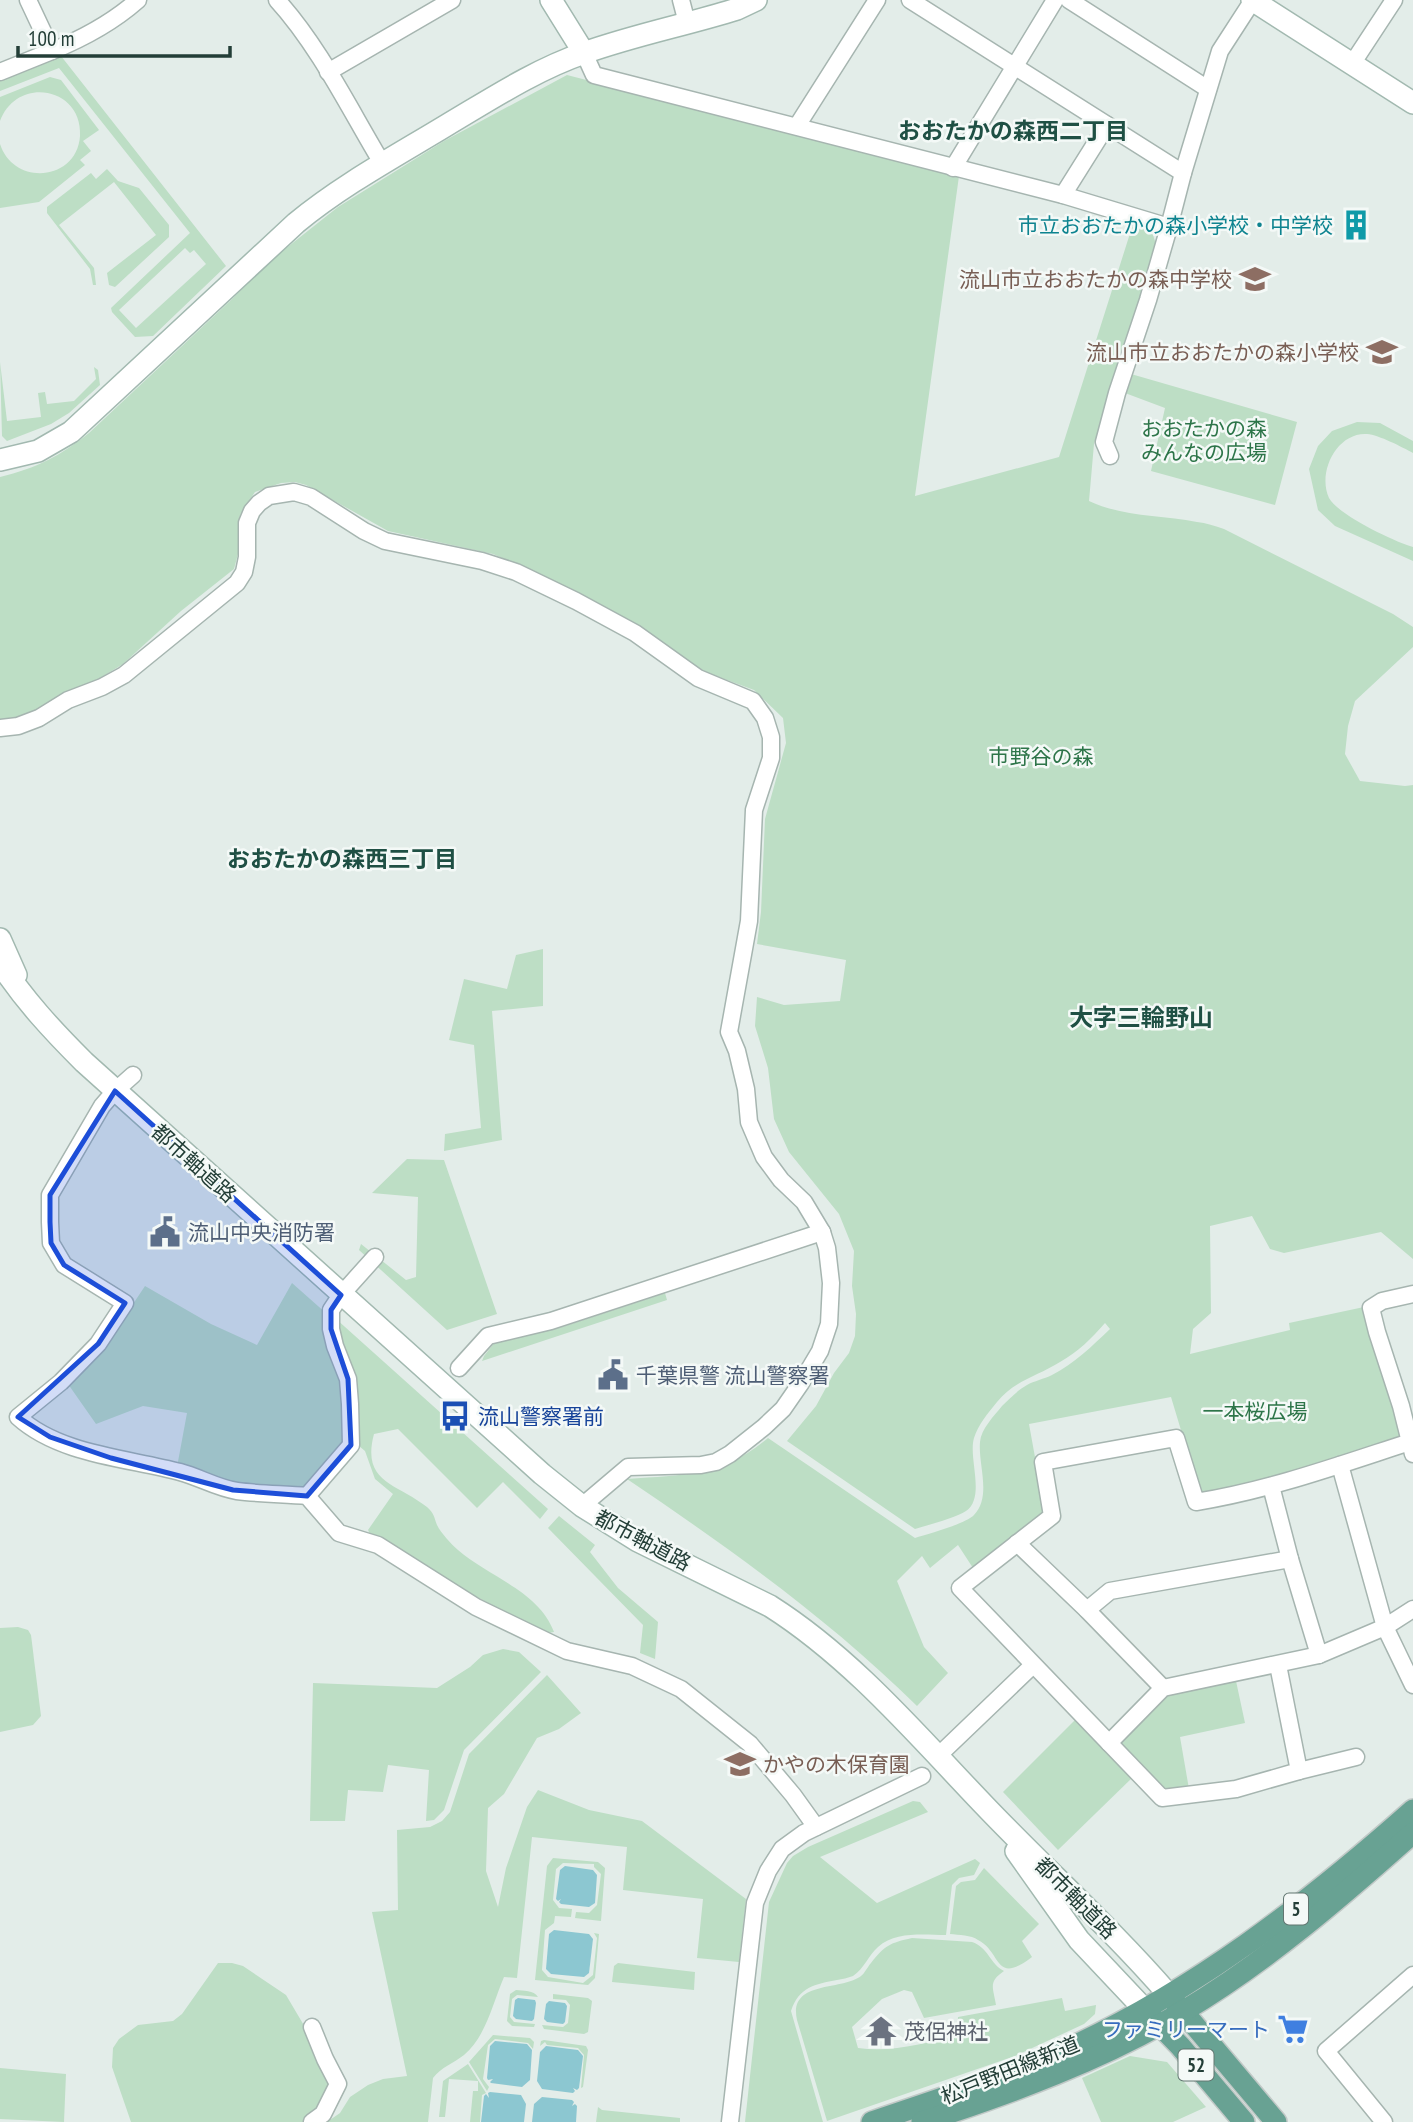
<svg xmlns="http://www.w3.org/2000/svg" width="1413" height="2122" viewBox="0 0 1413 2122" font-family="'PT Sans Narrow','Noto Sans JP',sans-serif">
	<rect width="100%" height="100%" fill="#e3ede9"/>
	<g fill="#bddec5" fill-rule="evenodd">
		<path d="M61,56l165,210 -73,70 -18,1 -23,-25 -1,-4 79,-75 -131,-165 -59,23v-11zM185,248l5,5 4,-3 12,14 -70,64 -17,-18z"/>
		<path d="M567,75l392,101 -44,320 144,-39 74,-233 18,5 6,18 -63,197 -5,57c34,16 72,14 108,21 9,1 18,4 27,7l169,85 20,13v20l-58,54 -7,25 -3,28 15,27 45,5 8,-1v474l-32,-27 -97,21 -14,-4 -18,-33 -42,10 1,87 -18,16 -3,25 100,-24 -1,-7 75,-16 37,126 -4,6 -161,50 -31,6 -6,-5 -28,-93 -142,27 15,83 -2,10 -69,51 -15,-23 -28,23 -8,-12 -25,25 27,66 24,26 -31,33c-88,-87 -188,-158 -290,-227 60,-5 92,-1 141,-41l147,100c13,-4 50,-14 59,-23 18,-19 4,-50 6,-73 1,-13 14,-26 22,-36 7,-7 16,-16 25,-21 7,-4 17,-6 25,-10 22,-11 40,-29 58,-46l-5,-6c-13,15 -27,29 -45,39 -22,14 -45,18 -63,40 -9,11 -19,23 -23,36 -6,20 12,59 -8,73 -10,7 -39,14 -51,18l-128,-88 29,-35 18,-33 15,-20 6,-17 1,-22 -4,-28 2,-35 -15,-37 -50,-62 -15,-33 -6,-51 -13,-42 2,-29 27,8 56,-4 6,-41 -89,-16 4,-32 4,-93 21,-76 -3,-25 -29,-28 -46,-17 -23,-13 -46,-33 -108,-57 -38,-16 -105,-23 -82,-46 -11,-3 -14,1 -26,9 -14,21 -3,8v33l-4,15 -53,42 -58,53 -23,14 -45,21 -24,16 -31,5v-243c37,-9 60,-21 89,-44l140,-131 46,-45 63,-50 106,-66z"/>
		<path d="M50,77l11,3 38,50 -16,11 8,10 -11,9 5,5 -46,37 -39,6v-64c14,43 77,37 80,-8 3,-49 -63,-61 -80,-15v-24z"/>
		<path d="M107,169l11,12 21,7 30,37v12l-54,50 -6,-2 -2,-12 49,-38 -42,-53 -55,43 35,43 2,17h-3l-3,-16 -43,-56v-6l44,-34 5,6z"/>
		<path d="M0,362l7,59 34,-4 -3,-24 7,-1 2,12 27,-3 22,-22 -2,-12 4,3 2,15 -31,28 -18,11 -44,17 -5,-5z"/>
		<path d="M1131,374l166,48 -22,83 -124,-34 14,-63 -40,-15z"/>
		<path d="M1357,422l23,1 33,18v12c-11,-6 -34,-18 -46,-19 -30,-2 -50,38 -38,64 9,17 66,44 84,49v14l-78,-35 -17,-16 -9,-41 9,-23 14,-15z"/>
		<path d="M543,949v57l-51,5 10,129 -58,11 1,-17 36,-6 -7,-83 -25,-5 15,-61 43,10 9,-34z"/>
		<path d="M407,1159l37,1 53,154 -50,16 -88,-80 2,-6 45,36 10,-3 2,-80 -46,-4z"/>
		<path d="M292,1283l35,31 18,65 3,58 -44,52 -23,-4 -32,2 -72,-20 10,-54 -44,-7 -47,18 -28,-40 41,-44 36,-54 66,38 46,21z"/>
		<path d="M665,1293l2,7 -185,61 2,-5 11,-14 64,-14z"/>
		<path d="M335,1318l213,191 -8,10 -37,-37 -26,26 -79,-79 -24,5c-13,49 23,49 53,73 7,6 7,10 10,18 4,8 14,19 21,25 31,27 81,41 96,82l-7,1c-31,-16 -62,-31 -92,-48 -28,-17 -52,-38 -84,-49l-3,-6 25,-36 -18,-15 -10,-28 -12,-10z"/>
		<path d="M559,1516l36,29 -5,7 28,36 40,34 -3,37 -15,-6 3,-28 -95,-97z"/>
		<path d="M18,1627l10,3 3,5 10,81 -8,9 -33,7v-104z"/>
		<path d="M503,1649l16,3 22,20 -77,78 -20,60 -10,10 -8,1 3,-51 -41,-5 -5,27 -35,-2 -3,31h-35l3,-138 124,5 33,-21 13,-12z"/>
		<path d="M547,1675l34,38 -22,16 -22,9 -33,56 -16,14 -2,63 12,36 8,-39 21,-61 11,-17 51,20 53,11 104,78 -7,63 -42,-4 6,-59 -80,-9 4,-43 -95,-10 -15,141 -13,-1c-11,25 -18,60 -40,78 -10,8 -23,12 -31,23l-5,44h-101l13,-9 10,-16 18,-12 15,-6 24,-3 -35,-164 26,-2 -1,-80 33,-3 12,-6 8,-9 19,-58z"/>
		<path d="M1236,1681l9,42 -65,14 9,52 -24,3 -44,-46v-7l40,-40 8,-5z"/>
		<path d="M1076,1719l57,58 -75,73 -55,-58z"/>
		<path d="M913,1801l7,1 8,10 -108,45 57,46 98,-44 5,4 -6,12 -15,3 -7,7 -6,50c-22,0 -50,-4 -68,12 -10,9 -14,22 -25,29 -5,2 -11,3 -16,4 -22,4 -38,7 -46,31l32,111h-78l24,-220 18,-39 6,-7 15,-9z"/>
		<path d="M553,1858l45,4 7,6 -4,53 -26,-3 1,-6 13,1 8,-8 4,-31 -7,-7v-3l-31,-1 -7,6 -3,31 6,8 13,1 -1,8 -16,-1 -1,7 -9,7 -3,40 6,7 35,6 10,-8 4,-37 -3,-5 5,1 -4,44 -7,7 -53,-5 12,-114z"/>
		<path d="M984,1868l55,56 -17,17 10,16c-38,29 -30,-5 -54,-17 -7,-5 -19,-5 -28,-6l6,-48 5,-4 14,-2z"/>
		<path d="M912,1938l60,4c16,5 18,22 32,29 -16,11 -11,16 -8,34l-72,13 -12,-26 -8,-2 -22,9 -30,28 6,21c34,5 66,-5 99,-12l1,-19 104,-19 3,13 31,-6 -1,9 -11,10 -69,32 -188,65 -30,-101c-9,-40 45,-29 64,-44 4,-3 7,-10 10,-13 14,-18 19,-20 41,-25z"/>
		<path d="M218,1963h14l11,3 43,29 29,49 17,40 -15,30 -12,8h-174l-19,-55 1,-19 6,-9 19,-14 35,-4 9,-7z"/>
		<path d="M618,1963l77,9 -1,18 -82,-8 2,-16z"/>
		<path d="M516,1990c7,1 18,0 22,7l-21,-2 -5,4 -2,18 4,5 21,2 -1,3 -22,-1 -5,-5 3,-27z"/>
		<path d="M553,1994l35,4 4,3 -4,31 -4,2 -40,-5 -2,-4 21,2 5,-4 2,-18 -4,-5 -13,-1z"/>
		<path d="M493,2035l37,3 4,4 -1,7 -5,-6 -33,-4 -7,6 -5,34 6,8 -2,4 -18,-29z"/>
		<path d="M544,2040l42,6 2,4 -5,37 -2,1 3,-33 -6,-7 -31,-3 -2,-3 -5,4 1,-5z"/>
		<path d="M1130,2056l37,6 39,45 -33,15h-72l-19,-44z"/>
		<path d="M468,2064l18,29 -4,2 -2,27h-10l3,-31h5v-10l-29,-2 -4,38h-6l4,-36z"/>
		<path d="M0,2068l66,6 -2,48 -64,-3z"/>
		<path d="M598,2107l4,3 78,8v4h-84z"/>
	</g>
	<g fill="#8cc7d1">
		<path d="M565,1866l28,4 4,5 -2,28 -6,4 -28,-3 -2,-2 2,-3 -3,2 -2,-2 4,-29z"/>
		<path d="M554,1930l35,4 4,5 -4,34 -5,4 -33,-3 -5,-5 3,-35z"/>
		<path d="M518,1998l17,2 1,3 -2,16 -2,2 -16,-2 -3,-3 2,-16z"/>
		<path d="M549,2001l16,2 2,3 -2,16 -2,2 -16,-2 -3,-3 2,-15z"/>
		<path d="M495,2041l32,3 5,6 -2,30 -8,7 -31,-4 -1,-1 3,-3 -5,1 -1,-2 3,-32z"/>
		<path d="M546,2046l32,4 5,6 -4,32 -2,2 -4,-2 2,3 -2,2 -31,-4 -5,-8 3,-29z"/>
		<path d="M490,2092l31,3 5,9 -2,18h-43l3,-26 2,-2 3,4 -1,-5z"/>
		<path d="M542,2097l30,3 2,2 -2,4 3,-2 2,2 -1,16h-44l2,-18z"/>
	</g>
	<g fill="none" stroke-linecap="round" stroke-linejoin="round">
		<g stroke="#a6b5b0" stroke-width="19">
			<g id="street">
				<path d="M277,0c42,46 73,110 105,163"/>
				<path d="M681,0l6,23"/>
				<path d="M910,0l273,173"/>
				<path d="M1069,0l139,89"/>
				<path d="M52,51c32,-13 60,-28 86,-51"/>
				<path d="M584,53l10,22 469,120 106,32 -21,73 -31,93 -13,49 6,14"/>
				<path d="M1352,64l42,-64"/>
				<path d="M0,72l52,-21 -24,-51"/>
				<path d="M328,72l124,-72"/>
				<path d="M797,126l80,-126"/>
				<path d="M953,168l102,-168"/>
				<path d="M1063,195l44,-70"/>
				<path d="M1169,227l14,-54 37,-122 33,-51"/>
				<path d="M0,728l18,-2 21,-8 29,-18 34,-13 22,-12 113,-92 7,-11 3,-15v-34l5,-12 7,-8 10,-7 25,-4 17,5 53,34 21,10 97,20 34,11 60,29 59,32 63,45 55,23 12,17 6,19v21l-17,52 -5,111 -20,111 8,19 9,38 3,33 15,35 17,23 23,22 18,30 5,16 4,35 -2,41 -9,27 -19,32 -18,26 -19,18 -34,27 -14,8 -15,3 -73,2 -46,39"/>
				<path d="M133,1075l-18,16 -13,15 -52,89v27l1,21 13,22 61,38 -27,41 -37,38 -43,35c42,38 110,41 162,55 19,5 37,16 57,19 23,3 47,3 70,5l32,37 39,12 98,62 91,44 65,15 49,23 69,55 43,51 23,32"/>
				<path d="M1413,1294l-31,7 -11,7 6,24 24,74 12,48"/>
				<path d="M459,1368l29,-32 63,-15 271,-89"/>
				<path d="M1340,1465l45,162 28,58"/>
				<path d="M1271,1486l19,73 29,96"/>
				<path d="M307,1496l44,-51 -1,-41 -2,-25 -13,-33 -4,-17v-19l10,-15 34,-38"/>
				<path d="M1017,1543l70,67 76,78"/>
				<path d="M1087,1610l23,-19 180,-32"/>
				<path d="M1278,1665l21,106 -63,18 -74,9 -202,-210 92,-72 -9,-54 133,-24 20,64c74,-12 143,-37 214,-60"/>
				<path d="M1109,1743l54,-55 156,-33 66,-28 28,-18"/>
				<path d="M938,1756l95,-91"/>
				<path d="M1299,1771l57,-14"/>
				<path d="M312,2027l13,32 13,25 -15,30 -11,8"/>
				<path d="M730,2122l25,-219 13,-32 14,-22 22,-16 118,-57"/>
				<path d="M1384,2122l-58,-71 87,-76"/>
			</g>
		</g>
		<g stroke="#a2b9b0" stroke-width="24">
			<g id="secondary">
				<path d="M551,0l33,53"/>
				<path d="M1252,0l161,103"/>
				<path d="M0,460l38,-9 33,-19 225,-209c46,-38 100,-67 151,-98 44,-26 88,-55 137,-72 50,-18 102,-28 153,-44l19,-9"/>
				<path d="M0,939l16,36"/>
				<path d="M0,963c24,37 53,68 84,99l458,412 40,32 56,35 132,65c82,52 147,129 214,199 61,64 127,123 185,190"/>
				<path d="M1016,1851l63,89 66,70"/>
			</g>
		</g>
		<g stroke="#c1c9c7" stroke-width="24">
			<g id="primary">
				<path d="M1175,2002l101,120"/>
				<path d="M1151,2016l29,30 64,76"/>
				<path d="M872,2122c64,-22 128,-42 189,-70 132,-60 244,-146 352,-242"/>
				<path d="M922,2122c89,-29 180,-62 260,-110 84,-50 158,-114 231,-179"/>
			</g>
		</g>
		<use href="#street" stroke="#fff" stroke-width="16"/>
		<use href="#secondary" stroke="#fff" stroke-width="21"/>
		<use href="#primary" stroke="#68a293" stroke-width="21"/>
	</g>
	<path fill="#1d4ed8" fill-opacity="0.2" stroke="#1d4ed8" stroke-width="5" stroke-linejoin="round" d="M115,1091l226,204 -10,15v19l17,50 3,66 -44,51 -74,-6 -122,-32 -61,-21 -32,-20 80,-73 27,-41 -61,-38 -13,-22 -1,-21v-27z"/>
	<defs>
		<g id="building-bare" transform="scale(2.415)"><path d="M-4-6H4V6H1V3H-1V6H-4ZM-2.5-4.3h1.7v1.8h-1.7ZM.8-4.3h1.7v1.8H.8ZM-2.5-1h1.7V.8h-1.7ZM.8-1h1.7V.8H.8Z" fill="#0f9aa8" stroke="#f4f9f7" stroke-width="2.5" paint-order="stroke"/></g>
		<g id="school-bare" transform="scale(2.415)"><path d="M0-5L7-2L0 1L-7-2ZM-4 1L0 2.5L4 1V4Q0 6-4 4Z" fill="#8d6e63" stroke="#f4f9f7" stroke-width="2.5" paint-order="stroke"/></g>
		<g id="civic-bare" transform="scale(2.415)"><path d="M-.6-6.5H3V-4.5H.6V-3L4-1V1h2V6H-6V1h2V-1L-.6-3ZM-1.2 2.5V6h2.4V2.5Z" fill="#5c6f8a" stroke="#f4f9f7" stroke-width="2.5" paint-order="stroke"/></g>
		<g id="bus-bare" transform="scale(2.415)"><path d="M-5-6H5V4H4V6H2V4H-2V6H-4V4H-5ZM-3.5-4V0h7V-4ZM-3.5 1.2v1.5H-2V1.2ZM2 1.2v1.5H3.5V1.2Z" fill="#1a4fb4" stroke="#f4f9f7" stroke-width="2.5" paint-order="stroke"/></g>
		<g id="supermarket-bare" transform="scale(2.415)"><path d="M-6-5.5h2.5l.6 2H6L4.5 2H-2.5L-4.4-4H-6ZM-1.5 3.2a1.3 1.3 0 1 0 .1 0ZM3 3.2a1.3 1.3 0 1 0 .1 0Z" fill="#3f7fe0" stroke="#f4f9f7" stroke-width="2.5" paint-order="stroke"/></g>
		<g id="temple-bare" transform="scale(2.415)"><path d="M0-6L5-2H3V0L6.5 2.5H4V6H1.5V3h-3V6H-4V2.5H-6.5L-3 0V-2H-5Z" fill="#6b7280" stroke="#f4f9f7" stroke-width="2.5" paint-order="stroke"/></g>
	</defs>
	<g fill-rule="evenodd">
		<use href="#building-bare" x="1356" y="225"/>
		<use href="#school-bare" x="1255" y="279"/>
		<use href="#school-bare" x="1382" y="352"/>
		<use href="#civic-bare" x="165" y="1232"/>
		<use href="#civic-bare" x="613" y="1375"/>
		<use href="#bus-bare" x="455" y="1416"/>
		<use href="#school-bare" x="740" y="1764"/>
		<use href="#supermarket-bare" x="1293" y="2029"/>
		<use href="#temple-bare" x="881" y="2031"/>
	</g>
	<g text-anchor="middle" dominant-baseline="central" stroke-width="5" stroke-linejoin="round" paint-order="stroke">
		<g fill="#f4f9f7" stroke="#627671" stroke-width="2">
			<rect x="1284" y="1893.5" width="24" height="31" rx="5"/>
			<rect x="1178.5" y="2049.5" width="35" height="31" rx="5"/>
		</g>
		<g font-size="19" font-weight="bold" fill="#233e37">
			<text x="1296" y="1909">5</text>
			<text x="1196" y="2065">52</text>
		</g>
		<g font-size="21" fill="#0d838f" stroke="#f4f9f7" text-anchor="end">
			<text x="1333" y="225">市立おおたかの森小学校・中学校</text>
		</g>
		<g font-size="21" fill="#785e54" stroke="#f4f9f7" text-anchor="end">
			<text x="1232" y="279">流山市立おおたかの森中学校</text>
			<text x="1359" y="352">流山市立おおたかの森小学校</text>
			<text x="763" y="1764" text-anchor="start">かやの木保育園</text>
		</g>
		<g font-size="21" fill="#2d7549" stroke="#f4f9f7">
			<text x="1204" y="428">おおたかの森<tspan x="1204" dy="24">みんなの広場</tspan></text>
			<text x="1041" y="756">市野谷の森</text>
			<text x="1255" y="1411">一本桜広場</text>
		</g>
		<g font-size="21" fill="#233e37" stroke="#f4f9f7">
			<text transform="translate(194 1163) rotate(42)">都市軸道路</text>
			<text transform="translate(643 1540) rotate(28)">都市軸道路</text>
			<text transform="translate(1076 1898) rotate(45)">都市軸道路</text>
			<text transform="translate(1010 2070) rotate(-22)">松戸野田線新道</text>
		</g>
		<g font-size="21" fill="#4e5e75" stroke="#f4f9f7" text-anchor="start">
			<text x="188" y="1232">流山中央消防署</text>
			<text x="636" y="1375">千葉県警 流山警察署</text>
		</g>
		<g font-size="21" fill="#164399" stroke="#f4f9f7" text-anchor="start">
			<text x="478" y="1416">流山警察署前</text>
		</g>
		<g font-size="21" fill="#366cbe" stroke="#f4f9f7" text-anchor="end">
			<text x="1270" y="2029">ファミリーマート</text>
		</g>
		<g font-size="21" fill="#5b616d" stroke="#f4f9f7" text-anchor="start">
			<text x="904" y="2031">茂侶神社</text>
		</g>
		<g font-size="23" font-weight="bold" fill="#1f5044" stroke="#f4f9f7">
			<text x="1013" y="130">おおたかの森西二丁目</text>
			<text x="342" y="858">おおたかの森西三丁目</text>
		</g>
		<g font-size="24" font-weight="bold" fill="#1f5044" stroke="#f4f9f7">
			<text x="1141" y="1017">大字三輪野山</text>
		</g>
	</g>
	<path d="M18 46v10h212v-10" fill="none" stroke="#233e37" stroke-width="3.5"/>
	<text x="28" y="46" font-size="21" fill="#233e37" stroke="#f4f9f7" stroke-width="5" paint-order="stroke">100 m</text>
</svg>
